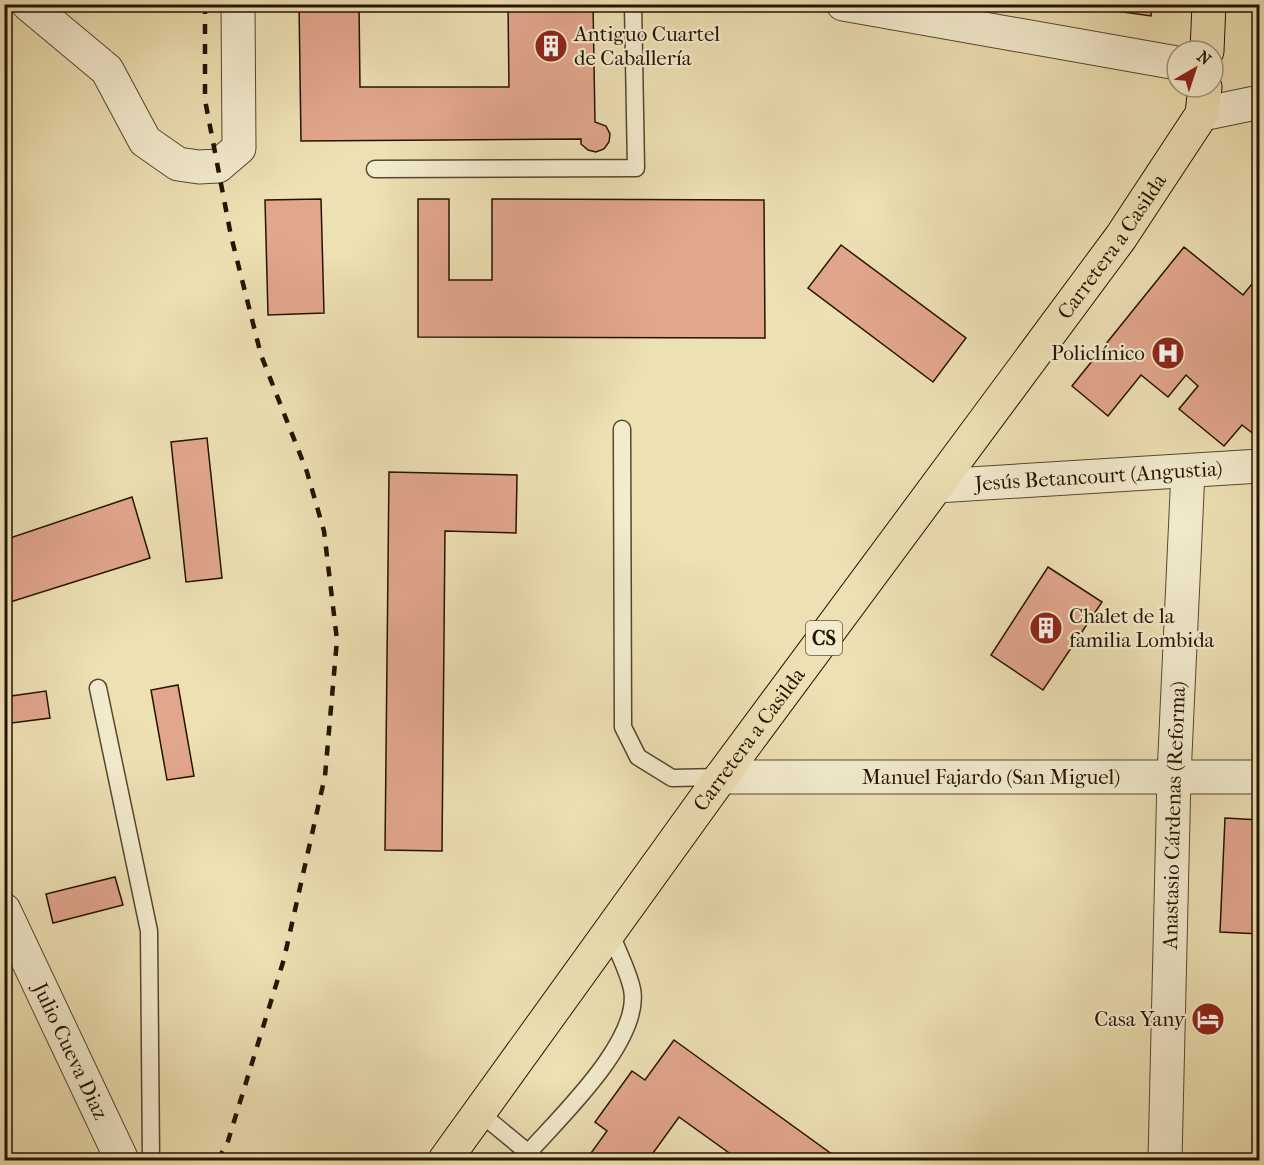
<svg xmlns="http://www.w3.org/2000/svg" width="1264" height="1165" viewBox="0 0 1264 1165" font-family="'IM FELL French Canon',serif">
	<rect width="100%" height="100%" fill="#ede0b3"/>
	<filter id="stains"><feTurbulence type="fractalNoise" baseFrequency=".00333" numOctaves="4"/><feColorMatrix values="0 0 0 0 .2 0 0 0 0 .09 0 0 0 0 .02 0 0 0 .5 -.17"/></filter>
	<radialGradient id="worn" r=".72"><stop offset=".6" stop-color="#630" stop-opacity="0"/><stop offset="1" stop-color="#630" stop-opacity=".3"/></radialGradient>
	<g fill="#e2a68d" stroke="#241400" stroke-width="1.5">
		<path d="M299,4h60l1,83h149l-1,-83h85l2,118 11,4 4,8 -1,8 -5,7 -8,3 -8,-2 -7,-6v-5l-280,2z"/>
		<path d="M1066,4h86l-1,12z"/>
		<path d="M321,199l3,114 -56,2 -3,-115z"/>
		<path d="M418,199h31v81h43v-81l272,1 1,138 -347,-1z"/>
		<path d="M841,245l125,93 -33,44 -125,-94z"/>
		<path d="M1184,247l59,48 17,-21v165l-18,-14 -18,21 -45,-37 19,-23 -12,-11 -18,22 -27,-22 -33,41 -36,-30z"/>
		<path d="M207,438l15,140 -36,4 -15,-140z"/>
		<path d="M389,472l128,3 -1,58 -71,-2 -3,320 -57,-1z"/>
		<path d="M132,497l18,61 -146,46v-64z"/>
		<path d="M1048,567l54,35 -59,88 -52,-35z"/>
		<path d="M178,685l16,91 -27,4 -16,-90z"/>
		<path d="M46,691l4,27 -46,6v-27z"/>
		<path d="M1225,818l35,2v114l-40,-2z"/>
		<path d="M115,877l8,28 -70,18 -7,-29z"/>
		<path d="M674,1040l166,120h-101l-60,-43 -31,43h-62l21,-29 -12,-9 37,-51 13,9z"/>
	</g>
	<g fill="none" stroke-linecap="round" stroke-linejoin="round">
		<g stroke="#56472d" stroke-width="19">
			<g id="service">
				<path d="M375,169l261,-1 -3,-164"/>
				<path d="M622,429l1,298 15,30 34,21 49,-1"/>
				<path d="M98,688l51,243 2,229"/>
				<path d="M480,1113l57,47"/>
				<path d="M528,1153c32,-36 114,-113 104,-164 -4,-19 -15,-38 -21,-56"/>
			</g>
		</g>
		<g stroke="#56472d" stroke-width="35">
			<g id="minor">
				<path d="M28,4l79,66 38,71 33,23 21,3 19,-1 21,-18 -1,-144"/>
				<path d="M843,4l334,59"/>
				<path d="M1202,114l58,-12"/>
				<path id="s1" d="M937,486l323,-20"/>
				<path id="s2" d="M721,777h539"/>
				<path id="s3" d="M4,910l118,250"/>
				<path id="s4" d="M1165,1160l9,-384 14,-305"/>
			</g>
		</g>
		<g stroke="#241400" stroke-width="35">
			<g id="primary">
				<path d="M1207,51l2,-47"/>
				<path id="s5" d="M445,1160l276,-383 400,-540 81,-123 3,-27"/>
			</g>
		</g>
		<use href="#service" stroke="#f3ebce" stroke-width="16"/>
		<use href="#minor" stroke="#f3ebce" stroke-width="33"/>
		<use href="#primary" stroke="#ede0b3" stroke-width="33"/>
		<path stroke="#241400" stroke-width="4.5" stroke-dasharray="10 10" stroke-linecap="butt" d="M205,4v96l26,136 30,119 46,117 17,59 13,109 -12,136 -41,183 -56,182 -10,19"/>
	</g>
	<defs>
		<g id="building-disc" transform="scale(1.725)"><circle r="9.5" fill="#8f2418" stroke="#f3ebce"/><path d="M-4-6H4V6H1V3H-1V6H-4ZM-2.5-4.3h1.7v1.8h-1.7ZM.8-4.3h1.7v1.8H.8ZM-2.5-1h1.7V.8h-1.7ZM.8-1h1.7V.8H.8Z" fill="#fff"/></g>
		<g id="hospital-disc" transform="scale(1.725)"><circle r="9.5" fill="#8f2418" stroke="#f3ebce"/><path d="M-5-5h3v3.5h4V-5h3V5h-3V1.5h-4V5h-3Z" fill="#fff"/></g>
		<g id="hotel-disc" transform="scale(1.725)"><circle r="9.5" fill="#8f2418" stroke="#f3ebce"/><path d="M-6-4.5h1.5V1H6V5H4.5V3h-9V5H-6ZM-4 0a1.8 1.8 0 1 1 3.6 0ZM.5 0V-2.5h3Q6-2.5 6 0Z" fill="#fff"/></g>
	</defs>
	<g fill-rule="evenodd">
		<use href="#building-disc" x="551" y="46"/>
		<use href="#hospital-disc" x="1168" y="353"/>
		<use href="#building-disc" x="1046" y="628"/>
		<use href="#hotel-disc" x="1208" y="1019"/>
	</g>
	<g text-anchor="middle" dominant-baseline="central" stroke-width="4.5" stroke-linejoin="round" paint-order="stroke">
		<rect fill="#f3ebce" stroke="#62543e" stroke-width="1.5" x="806" y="621" width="36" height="34" rx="4.5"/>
		<g font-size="20" font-weight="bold" fill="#241400">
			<text x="824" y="638">CS</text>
		</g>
		<g font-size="21" fill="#241400" stroke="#f3ebce" text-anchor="start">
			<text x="574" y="34">Antiguo Cuartel<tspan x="574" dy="24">de Caballería</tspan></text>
			<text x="1145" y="353" text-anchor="end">Policlínico</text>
			<text x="1069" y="616">Chalet de la<tspan x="1069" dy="24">familia Lombida</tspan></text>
			<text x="1185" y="1019" text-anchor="end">Casa Yany</text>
		</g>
		<g font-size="21" fill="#241400" stroke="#f3ebce">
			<text stroke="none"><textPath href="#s5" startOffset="1131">Carretera a Casilda</textPath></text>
			<text stroke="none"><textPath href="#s1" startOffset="162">Jesús Betancourt (Angustia)</textPath></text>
			<text stroke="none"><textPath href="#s5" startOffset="519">Carretera a Casilda</textPath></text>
			<text stroke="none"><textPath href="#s2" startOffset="270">Manuel Fajardo (San Miguel)</textPath></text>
			<text stroke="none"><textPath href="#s4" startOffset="345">Anastasio Cárdenas (Reforma)</textPath></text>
			<text stroke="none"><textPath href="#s3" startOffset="156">Julio Cueva Diaz</textPath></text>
		</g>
	</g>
	<rect width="1264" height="1165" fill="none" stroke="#ede0b3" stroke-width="24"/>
	<rect x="6" y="6" width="1252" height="1153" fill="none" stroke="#241400" stroke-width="3"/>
	<rect x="12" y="12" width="1240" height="1141" fill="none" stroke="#241400" stroke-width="1.5"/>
	<g transform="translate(1195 69) rotate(39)"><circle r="28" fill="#f3ebce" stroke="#a0957c" stroke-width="1.5"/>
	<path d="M0-4.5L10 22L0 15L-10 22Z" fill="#8f2418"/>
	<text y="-9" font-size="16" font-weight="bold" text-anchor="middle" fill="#241400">N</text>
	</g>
	<rect width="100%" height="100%" filter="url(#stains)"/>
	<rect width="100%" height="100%" fill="url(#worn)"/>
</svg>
